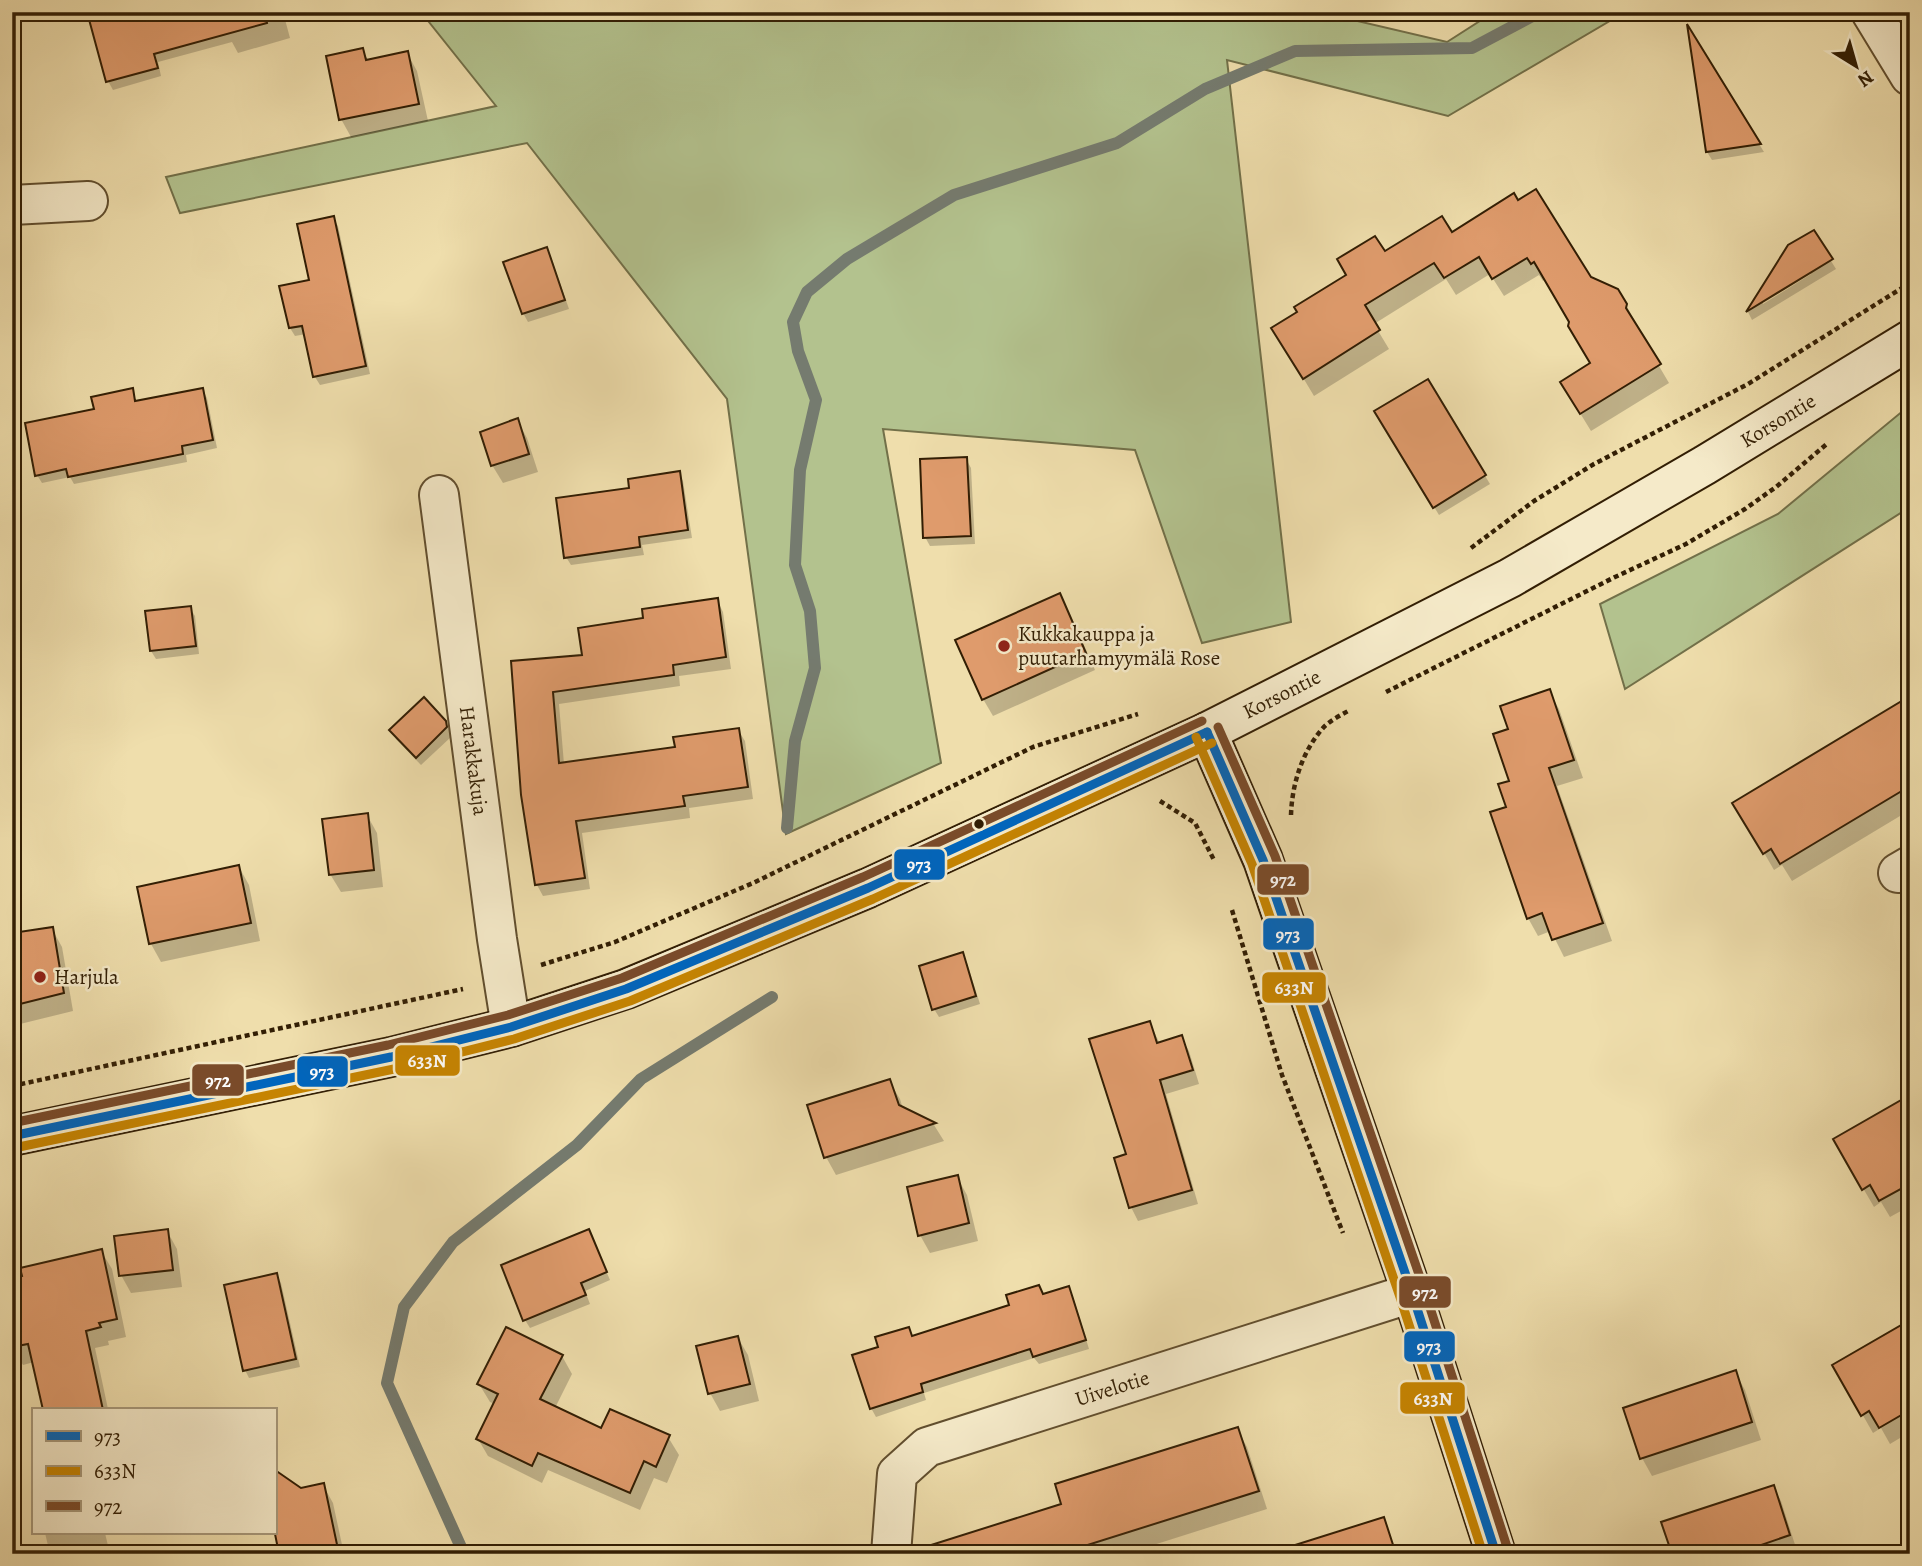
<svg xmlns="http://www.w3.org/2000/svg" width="1922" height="1566" viewBox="0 0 1922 1566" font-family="Alegreya,serif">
	<rect width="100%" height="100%" fill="#efdeac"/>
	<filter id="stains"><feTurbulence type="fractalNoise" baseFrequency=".00286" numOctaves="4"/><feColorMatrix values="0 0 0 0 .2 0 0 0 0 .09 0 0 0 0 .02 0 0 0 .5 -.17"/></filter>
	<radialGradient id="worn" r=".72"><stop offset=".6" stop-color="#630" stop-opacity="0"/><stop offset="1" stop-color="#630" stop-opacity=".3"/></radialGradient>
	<g fill="#b3c28e" stroke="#727049" stroke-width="2">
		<path d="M421,12h898l128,30 47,-30h131l-177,104 -221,-56 64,562 -89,21 -67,-193 -252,-21 58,334 -155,71 -59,-435 -200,-256 -347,70 -14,-36 330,-71z"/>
		<path d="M1910,405v102l-285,182 -25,-85 178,-90z"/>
	</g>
	<g fill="#0003" fill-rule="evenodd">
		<path d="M89,12h194l7,26 -52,15 -6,-11 -74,20 3,14 -48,14 -5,-9z"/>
		<path d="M1690,32l74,120 -52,8 -5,-8z"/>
		<path d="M362,50l7,11 38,-8 10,18 11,50 -77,16 -10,-18z"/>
		<path d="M1513,196l77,83 36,26 10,18v4l33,56 -78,48 -19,-31 20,-36 -21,-42 -26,-43 -2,2 -4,-6 -35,21 -14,-22 -34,21 -10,-16 -72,45 15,25 -75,47 -30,-50 100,-93 67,-19z"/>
		<path d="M333,218l5,8 32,148 -50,11 -5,-8 -9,-43 -11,2 -5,-8 -9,-40 30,-7z"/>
		<path d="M1813,232l23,37 -84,51 -4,-8 41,-65zM1810,271l1,3 -48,30v-4z"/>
		<path d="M546,249l5,8 18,52 -41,13 -5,-9z"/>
		<path d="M1427,381l63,103 -51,31 -63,-103z"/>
		<path d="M202,389l5,9 10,50 -31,7 1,7 -113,22 -4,-7 -28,6 -5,-8 59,-64 36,-21 5,13z"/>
		<path d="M517,420l10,18 11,34 -35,11 -11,-18z"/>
		<path d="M966,459l5,9 4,76 -45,2 -5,-9z"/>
		<path d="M679,473l4,8 9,57 -50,7 2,10 -73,10 -5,-8 65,-68z"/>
		<path d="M1059,596l10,16 26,58 -102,46 -10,-17z"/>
		<path d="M717,600l6,12 8,57 -52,7 1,10 -121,18 5,60 113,-16 61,-18 7,11 8,58 -64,9 1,10 -108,15 8,56 -47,7 -6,-11 -24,-222 71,-7 61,-36z"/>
		<path d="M190,608l5,8 4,38 -43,5 -5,-8z"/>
		<path d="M1549,691l10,18 24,69 -26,8 55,155 -48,16 -13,-26 -13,5 -10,-18 -20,-110 3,-26 -1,-52z"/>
		<path d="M1910,698v112l-118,71 -10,-16 -8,5 -39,-67z"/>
		<path d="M445,722l5,9 1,6 -30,28 -25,-26 -5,-9z"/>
		<path d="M367,815l10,18 6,54 -42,5 -11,-18z"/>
		<path d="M239,867l10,18 11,56 -99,21 -10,-18 -12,-56z"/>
		<path d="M52,929l10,18 11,64 -61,15v-91z"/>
		<path d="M962,955l5,8 13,41 -41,13 -5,-8z"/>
		<path d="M1150,1023l10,21 21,-7 8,14 10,33 -33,10 32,110 -60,17 -7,-14 -3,-52z"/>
		<path d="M889,1081l11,18 3,10 31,16 10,16 -108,34 -10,-18z"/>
		<path d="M1910,1097v109l-20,11 -9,-15 -7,5 -39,-67z"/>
		<path d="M957,1177l10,18 11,46 -48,12 -10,-18z"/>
		<path d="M167,1231l10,18 5,38 -51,6 -10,-18z"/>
		<path d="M589,1231l21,49 -25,11 5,13 -60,24 -5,-8z"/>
		<path d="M101,1251l11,18 14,68 -18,4 1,4 -14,3 13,61 2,1h-66l-10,-48 -11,3 -11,-18v-67z"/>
		<path d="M277,1275l4,8 19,84 -51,11 -4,-8z"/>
		<path d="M1068,1288l5,8 16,53 -50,15 -5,-6 -110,35 2,7 -50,17 -5,-9 10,-60 27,-19 5,9z"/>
		<path d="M1910,1322v110l-20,12 -9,-16 -8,5 -39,-68z"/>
		<path d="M738,1338l10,17 11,46 -39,10 -10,-18z"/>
		<path d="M562,1356l10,18 -17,34 47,23 66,6 11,18 -12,28 -13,-5 -14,32 -92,-40 -6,13 -54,-27 -10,-17 17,-35 -5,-2 -11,-18z"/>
		<path d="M1735,1372l10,18 16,50 -109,36 -10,-18z"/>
		<path d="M1237,1429l10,18 20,62 -142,45h-164l102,-49z"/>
		<path d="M275,1476l26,14 22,-5 10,18 11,51h-63l-6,-29z"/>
		<path d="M1773,1487l8,14 17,53h-125z"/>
		<path d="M45,1533h60l5,21h-60z"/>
	</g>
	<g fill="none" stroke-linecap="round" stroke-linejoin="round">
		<g stroke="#757b6f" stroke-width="12">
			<path d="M787,828l8,-87 20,-73 -5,-57 -15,-46 5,-95 16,-70 -18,-49 -5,-29 14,-30 40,-33 107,-64 163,-52 88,-54 90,-38 177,-3 68,-36"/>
			<path d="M464,1554l-77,-171 17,-76 49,-65 124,-97 64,-66 131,-82"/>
		</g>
	</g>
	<g fill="#df9b6c" stroke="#321e04" stroke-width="2">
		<path d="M87,12h178l2,11 -113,31 4,14 -52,14z"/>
		<path d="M1687,24l74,120 -55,8z"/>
		<path d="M363,48l3,12 42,-9 11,53 -80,16 -13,-64z"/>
		<path d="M1536,189l55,88 27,12 9,15 -1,4 35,56 -81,50 -20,-32 30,-19 -22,-37 1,-4 -35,-60 -3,2 -4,-6 -35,21 -13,-22 -35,21 -10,-15 -69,42 15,25 -77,49 -32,-51 26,-16 -3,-5 52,-32 -9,-16 38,-23 10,15 57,-35 10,16 62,-39 4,7z"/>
		<path d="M334,216l32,150 -53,11 -11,-51 -13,2 -10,-42 30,-6 -12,-56z"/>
		<path d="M1814,230l19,29 -87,53 42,-67z"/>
		<path d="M547,247l18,53 -43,14 -19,-52z"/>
		<path d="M1428,379l58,96 -53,33 -59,-97z"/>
		<path d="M133,388l2,13 68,-13 10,52 -31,6 1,8 -115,23 -2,-8 -31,7 -10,-53 69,-14 -3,-12z"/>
		<path d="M518,418l11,36 -38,12 -11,-34z"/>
		<path d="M967,457l4,79 -48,2 -3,-79z"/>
		<path d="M680,471l8,59 -49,7 1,10 -76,11 -8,-60 73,-10 -1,-9z"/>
		<path d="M1060,593l26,60 -104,47 -27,-60z"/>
		<path d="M718,598l8,59 -53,8 1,10 -121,17 6,71 116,-16 -2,-10 66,-9 9,59 -65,9 2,10 -109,15 9,57 -50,7 -14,-90 -10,-134 71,-6 -4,-27 65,-10 -1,-9z"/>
		<path d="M191,606l5,40 -46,5 -5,-40z"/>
		<path d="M1550,689l24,71 -25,8 54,155 -51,17 -10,-27 -15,6 -37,-107 16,-5 -8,-23 11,-3 -16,-47 15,-5 -8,-23z"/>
		<path d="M1910,696v90l-130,78 -9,-15 -8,5 -31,-51z"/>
		<path d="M424,697l22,24 1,6 -31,31 -27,-28z"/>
		<path d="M368,813l6,57 -45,5 -7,-56z"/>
		<path d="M239,865l12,58 -102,21 -12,-57z"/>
		<path d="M53,927l11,66 -52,13v-73z"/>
		<path d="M963,952l13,44 -44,14 -13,-44z"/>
		<path d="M1150,1021l7,22 25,-8 11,35 -33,10 32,110 -63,18 -15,-50 12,-4 -37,-115z"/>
		<path d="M890,1079l9,26 37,18 -112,35 -17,-53z"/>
		<path d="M1910,1095v89l-31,17 -9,-16 -8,5 -29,-51z"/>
		<path d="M958,1175l11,48 -51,13 -11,-49z"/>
		<path d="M168,1229l5,41 -54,6 -5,-40z"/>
		<path d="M589,1229l18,43 -26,11 5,12 -63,26 -22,-56z"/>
		<path d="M102,1249l15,70 -18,4 2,4 -15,4 17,79h-60l-15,-66 -16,3v-69l10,-2 -2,-8z"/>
		<path d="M277,1273l19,86 -53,12 -19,-86z"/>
		<path d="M1039,1285l4,9 26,-8 17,54 -53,17 -3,-8 -34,11 -75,24 2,8 -53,17 -18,-54 26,-8 -3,-10 34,-10 3,9 97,-31 -3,-10z"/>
		<path d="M1910,1320v90l-31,18 -10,-17 -8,5 -29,-51z"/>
		<path d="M506,1327l57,28 -23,44 61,29 9,-19 60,26 -14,32 -12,-6 -14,32 -92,-40 -6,13 -56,-27 22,-45 -21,-10z"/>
		<path d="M738,1336l12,48 -42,10 -12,-48z"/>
		<path d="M1736,1370l16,52 -112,37 -17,-51z"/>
		<path d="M1238,1427l21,64 -200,63h-130l-1,-8 133,-42 -6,-20z"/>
		<path d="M275,1470l26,18 23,-5 15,71h-60l-4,-20z"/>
		<path d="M1774,1485l16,50 -55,19h-63l-11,-32z"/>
		<path d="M1384,1517l12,37h-103l-1,-8z"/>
	</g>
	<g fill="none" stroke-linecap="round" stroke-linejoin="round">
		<g stroke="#614e2e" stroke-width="42">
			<g id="street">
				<path d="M1871,12l39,64"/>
				<path d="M12,205l76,-4"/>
				<path id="s1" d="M439,495l58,444 14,88"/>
				<path d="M1898,873l12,-7"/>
				<path id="s2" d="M891,1554l6,-80 30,-27 485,-154"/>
			</g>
		</g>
		<g stroke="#321e04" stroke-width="42">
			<g id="secondary">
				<path d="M1207,732l56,128 149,433 84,261"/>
				<path id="s3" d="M12,1136l379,-79 120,-30 115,-38 242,-101 339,-156 303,-154 195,-113 205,-125"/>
			</g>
		</g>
		<g stroke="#321e04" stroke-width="4.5" stroke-dasharray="5 3.5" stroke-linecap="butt">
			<path d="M1471,548l63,-47 60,-37 154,-80 162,-101"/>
			<path d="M1386,692l229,-115 71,-33 59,-35 31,-22 52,-44"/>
			<path d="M1160,801l35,22 19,37"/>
			<path d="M1291,815c1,-31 11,-63 32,-87 6,-7 18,-13 27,-18"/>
			<path d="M1232,910l50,165 61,158"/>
			<path d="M541,965l74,-23 138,-59 280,-136 105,-33"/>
			<path d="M12,1086l451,-97"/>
		</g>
		<use href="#street" stroke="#f5eac9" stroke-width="38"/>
		<use href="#secondary" stroke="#f5eac9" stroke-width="38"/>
		<g stroke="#f5eac9" stroke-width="14">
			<g id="bus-1">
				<path d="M1207,732l56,128 149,433 84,261"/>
				<path d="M12,1136l379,-79 120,-30 115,-38 242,-101 339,-156"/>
			</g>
		</g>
		<g stroke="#f5eac9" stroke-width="14">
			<g id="bus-2">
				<path d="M1196,737l56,127 148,433 83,257"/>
				<path d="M14,1148l380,-79 120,-30 116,-38 243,-102 339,-156"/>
			</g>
		</g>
		<g stroke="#f5eac9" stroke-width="14">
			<g id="bus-3">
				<path d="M1218,727l57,129 149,433 84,261"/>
				<path d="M12,1123l376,-78 120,-30 114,-37 241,-101 339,-156"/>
			</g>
		</g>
		<use href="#bus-1" stroke="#0065bd" stroke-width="9"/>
		<use href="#bus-2" stroke="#c68401" stroke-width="9"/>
		<use href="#bus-3" stroke="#7a4b2a" stroke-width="9"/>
	</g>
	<g fill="#8f2418" stroke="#f5eac9" stroke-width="2.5">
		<circle cx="1004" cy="646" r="7"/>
		<circle cx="40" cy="977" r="7"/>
	</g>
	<circle fill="#321e04" stroke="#f5eac9" stroke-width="2.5" cx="979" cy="824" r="6"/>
	<g text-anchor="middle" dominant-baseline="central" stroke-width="5" stroke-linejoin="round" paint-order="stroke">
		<g font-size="21" fill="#321e04" stroke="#f5eac9">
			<text stroke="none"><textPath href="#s3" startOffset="1918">Korsontie</textPath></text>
			<text stroke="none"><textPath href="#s3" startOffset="1351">Korsontie</textPath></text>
			<text stroke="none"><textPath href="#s1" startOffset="268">Harakkakuja</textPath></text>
			<text stroke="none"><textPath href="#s2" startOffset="315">Uivelotie</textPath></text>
		</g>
		<g font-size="21" fill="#321e04" stroke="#f5eac9" text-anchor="start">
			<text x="1018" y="634">Kukkakauppa ja<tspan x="1018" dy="24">puutarhamyymälä Rose</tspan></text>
			<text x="54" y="977">Harjula</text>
		</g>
	</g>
	<g stroke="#f5eac9" stroke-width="2.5">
		<rect x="893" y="848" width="53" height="33" rx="7" fill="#0065bd"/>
		<rect x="1256" y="863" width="54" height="33" rx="7" fill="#7a4b2a"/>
		<rect x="1262" y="917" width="53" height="34" rx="7" fill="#0065bd"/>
		<rect x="1261" y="971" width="66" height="33" rx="7" fill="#c68401"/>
		<rect x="394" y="1044" width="67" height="33" rx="7" fill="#c68401"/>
		<rect x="296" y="1055" width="53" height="33" rx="7" fill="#0065bd"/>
		<rect x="191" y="1063" width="54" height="34" rx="7" fill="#7a4b2a"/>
		<rect x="1398" y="1275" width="54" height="34" rx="7" fill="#7a4b2a"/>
		<rect x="1403" y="1330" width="53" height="33" rx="7" fill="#0065bd"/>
		<rect x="1399" y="1381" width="67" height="34" rx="7" fill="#c68401"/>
	</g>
	<g font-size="19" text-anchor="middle" font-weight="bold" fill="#fff">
		<text x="919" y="871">973</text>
		<text x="1283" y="886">972</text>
		<text x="1288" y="941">973</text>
		<text x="1294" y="994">633N</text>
		<text x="427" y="1067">633N</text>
		<text x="322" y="1078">973</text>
		<text x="218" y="1087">972</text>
		<text x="1425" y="1299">972</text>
		<text x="1429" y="1353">973</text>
		<text x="1433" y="1405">633N</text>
	</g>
	<rect width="1922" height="1566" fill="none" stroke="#efdeac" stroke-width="42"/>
	<rect x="14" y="14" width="1894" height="1538" fill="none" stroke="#321e04" stroke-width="3.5"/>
	<rect x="21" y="21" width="1880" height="1524" fill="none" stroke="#321e04" stroke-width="2"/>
	<rect x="32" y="1408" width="245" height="126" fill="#f5eac9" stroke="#a7987a" stroke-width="2"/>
	<rect x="46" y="1431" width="35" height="10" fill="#0065bd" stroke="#a7987a" stroke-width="2"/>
	<text x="94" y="1444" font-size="21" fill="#321e04">973</text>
	<rect x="46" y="1466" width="35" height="10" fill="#c68401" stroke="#a7987a" stroke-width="2"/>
	<text x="94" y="1478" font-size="21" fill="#321e04">633N</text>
	<rect x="46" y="1501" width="35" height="10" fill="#7a4b2a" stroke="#a7987a" stroke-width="2"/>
	<text x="94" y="1514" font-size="21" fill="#321e04">972</text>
	<g transform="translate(1856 66) rotate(143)" stroke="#f5eac9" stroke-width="5" paint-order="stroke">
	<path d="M0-5L12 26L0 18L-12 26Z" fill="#321e04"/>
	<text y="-10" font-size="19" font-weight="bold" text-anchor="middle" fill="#321e04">N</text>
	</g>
	<rect width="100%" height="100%" filter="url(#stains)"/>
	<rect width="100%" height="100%" fill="url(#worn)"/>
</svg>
